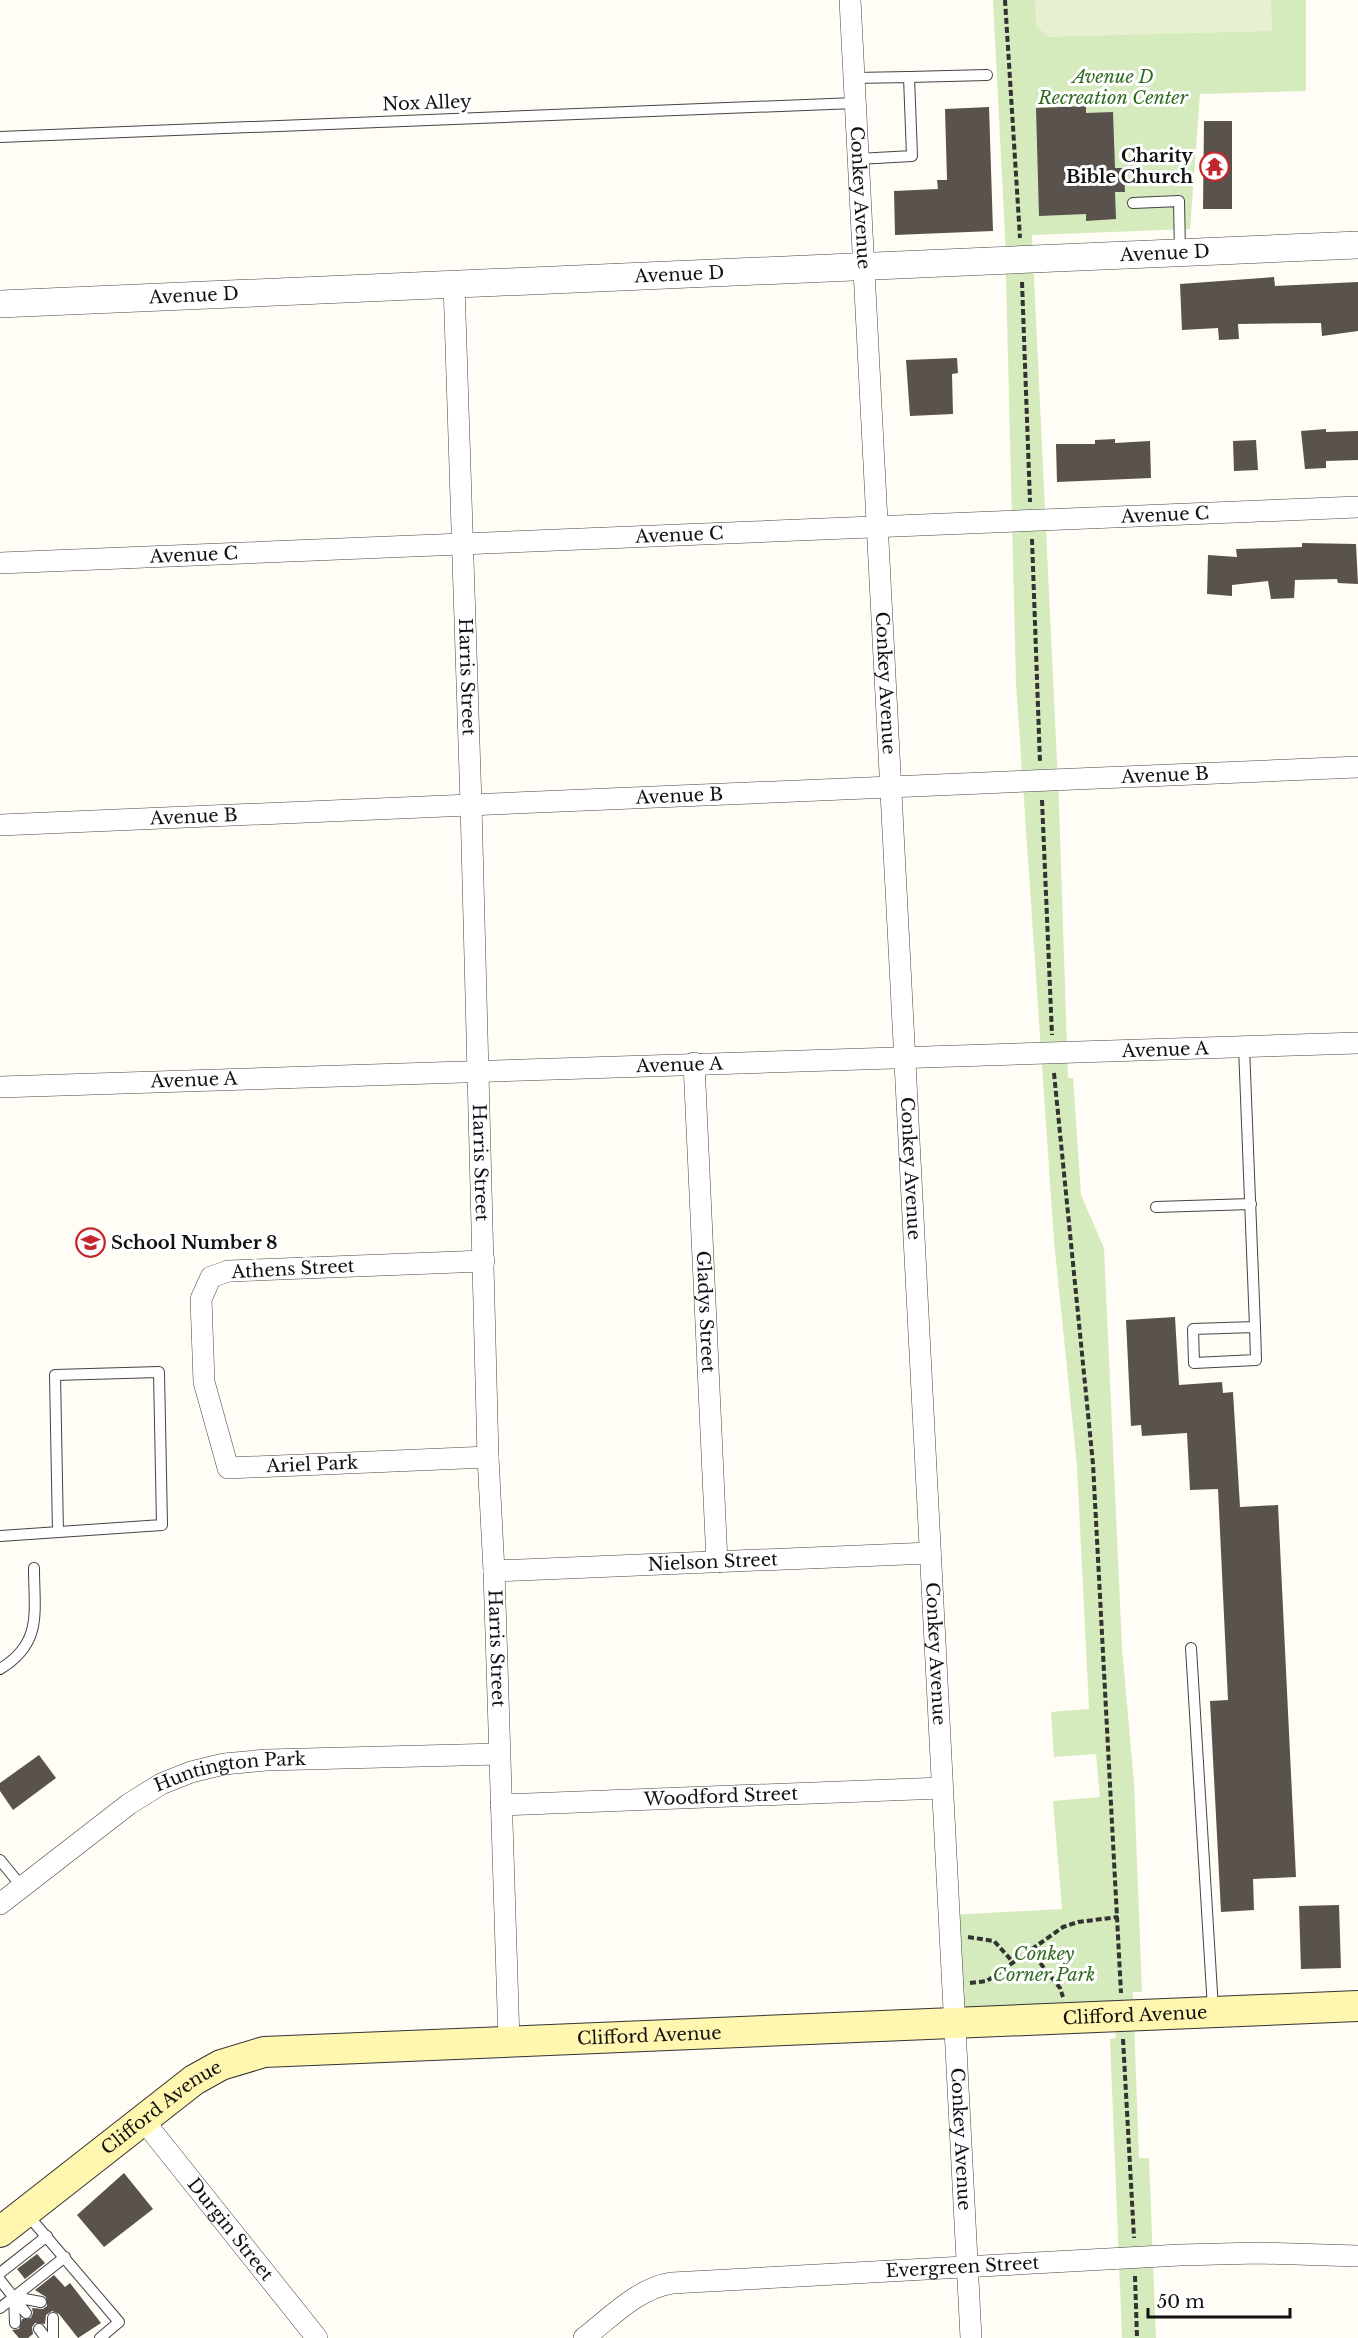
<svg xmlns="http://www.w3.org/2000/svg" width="1358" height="2338" font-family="'Libre Baskerville',serif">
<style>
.green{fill:#d5ebbd}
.pitch{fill:#e6f2cf}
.building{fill:#5a524d}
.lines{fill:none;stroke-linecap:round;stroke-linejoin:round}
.service-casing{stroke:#444;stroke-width:12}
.minor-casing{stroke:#444;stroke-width:22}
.tertiary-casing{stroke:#444;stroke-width:28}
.secondary-casing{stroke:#333;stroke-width:32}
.path{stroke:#333;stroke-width:4;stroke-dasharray:6 3;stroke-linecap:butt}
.service{stroke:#fff;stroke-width:10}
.minor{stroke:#fff;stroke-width:21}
.tertiary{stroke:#fff;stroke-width:27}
.secondary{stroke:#fff6b0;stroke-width:30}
.labels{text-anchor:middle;stroke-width:6;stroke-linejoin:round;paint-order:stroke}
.park-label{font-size:18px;font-style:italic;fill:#2f6b1f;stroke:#fff}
.street-label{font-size:18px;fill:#111;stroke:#fff}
.poi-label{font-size:18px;font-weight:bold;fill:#111;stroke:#fff;text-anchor:end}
</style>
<rect width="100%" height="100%" fill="#fffdf5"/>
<path class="green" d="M 993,0 L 1306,0 L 1306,91 L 1200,94 L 1190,229 L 1032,235 L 1059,804 L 1068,1078 L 1073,1078 L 1081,1195 L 1104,1248 L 1122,1648 L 1134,1783 L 1142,1992 L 1133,1992 L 1139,2158 L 1149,2158 L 1156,2338 L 1122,2338 L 1110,2039 L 1116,2038 L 1114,2017 L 954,2023 L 948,1915 L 1062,1909 L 1053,1801 L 1100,1797 L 1096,1754 L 1054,1757 L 1051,1712 L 1089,1709 L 1077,1466 L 1054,1241 L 1016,683 L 1005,236 Z"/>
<path class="pitch" d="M 1035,0 L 1271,0 L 1272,31 L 1048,37 L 1036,26 Z"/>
<g class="building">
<path d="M 1086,106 L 1086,113 L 1113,112 L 1115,168 L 1124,168 L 1125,192 L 1115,192 L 1116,219 L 1086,221 L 1086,214 L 1039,216 L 1036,108 Z"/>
<path d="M 989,107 L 993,231 L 895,235 L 894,191 L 938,189 L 937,180 L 947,180 L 945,109 Z"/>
<path d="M 1204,121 L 1232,121 L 1232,209 L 1203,209 Z"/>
<path d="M 1274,277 L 1275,286 L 1358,282 L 1358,331 L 1322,336 L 1321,323 L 1238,324 L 1239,339 L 1219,340 L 1218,328 L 1182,330 L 1180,284 Z"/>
<path d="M 957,358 L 958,373 L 952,374 L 953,414 L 910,416 L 906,360 Z"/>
<path d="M 1326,429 L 1326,432 L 1358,431 L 1358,460 L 1326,461 L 1326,468 L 1305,469 L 1301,431 Z"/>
<path d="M 1115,439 L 1115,443 L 1150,441 L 1151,478 L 1057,482 L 1056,444 L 1095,444 L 1095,440 Z"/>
<path d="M 1256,440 L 1258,470 L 1234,471 L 1233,441 Z"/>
<path d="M 1302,543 L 1356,544 L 1358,584 L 1338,583 L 1337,579 L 1295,580 L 1294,598 L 1271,599 L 1268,581 L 1232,585 L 1232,596 L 1207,594 L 1208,555 L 1237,557 L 1236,549 L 1302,547 Z"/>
<path d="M 1175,1317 L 1179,1385 L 1222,1382 L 1223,1393 L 1233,1392 L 1240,1507 L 1278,1505 L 1296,1877 L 1253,1879 L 1254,1910 L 1221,1912 L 1210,1701 L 1228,1700 L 1218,1489 L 1190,1490 L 1187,1433 L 1142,1436 L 1141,1425 L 1131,1426 L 1126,1320 Z"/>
<path d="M 39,1755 L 56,1778 L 13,1810 L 0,1791 L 0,1783 Z"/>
<path d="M 1339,1905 L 1341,1968 L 1301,1969 L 1299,1906 Z"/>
<path d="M 124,2173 L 153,2209 L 104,2247 L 77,2215 Z"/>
<path d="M 37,2254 L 45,2263 L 25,2279 L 17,2269 Z"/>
<path d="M 54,2275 L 65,2287 L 70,2283 L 101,2323 L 78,2338 L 59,2314 L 52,2311 L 46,2315 L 45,2324 L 35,2323 L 32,2327 L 33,2334 L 28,2338 L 19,2338 L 12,2330 L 19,2329 L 22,2319 L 31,2318 L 33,2313 L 32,2308 L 43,2309 L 47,2306 L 46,2297 L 35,2290 Z"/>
</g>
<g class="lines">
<defs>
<g id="service">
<path d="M 909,77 L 987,75"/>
<path d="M 854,78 L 909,77 L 912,156 L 858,159"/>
<path d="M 0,137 L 855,103"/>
<path d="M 1133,203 L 1179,201 L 1180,252"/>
<path d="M 1244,1047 L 1255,1327 L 1193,1329 L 1194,1363 L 1256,1360 L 1255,1327"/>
<path d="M 1156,1207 L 1251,1204"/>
<path d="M 0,1536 L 162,1525 L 159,1372 L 55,1375 L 58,1532"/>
<path d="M 1191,1648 L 1213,2009"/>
<path d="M 0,1669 C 43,1643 34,1612 34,1568"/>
<path d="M 0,1860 L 22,1887"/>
<path d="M 26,2213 L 119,2322 L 100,2338"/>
<path d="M 0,2273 L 47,2236"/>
<path d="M 0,2280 L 26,2313"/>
<path d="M 0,2308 L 65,2257"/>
<path d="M 53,2318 L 53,2338"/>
<path d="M 15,2323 L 14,2297 L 41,2302"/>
<path d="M 39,2329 L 46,2338"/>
</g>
<g id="minor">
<path id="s1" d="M 850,0 L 971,2338"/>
<path id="s2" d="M 454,284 L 471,804 L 488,1457 L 494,1571 L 509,2041"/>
<path id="s3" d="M 0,563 L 1358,507"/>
<path id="s4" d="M 0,825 L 1358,767"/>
<path id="s5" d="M 694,1063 L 717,1562"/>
<path id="s6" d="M 0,1087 C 453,1070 905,1060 1358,1043"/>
<path id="s7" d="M 484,1261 L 228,1271 L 211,1277 L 201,1299 L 204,1382 L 228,1468 L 488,1457"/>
<path id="s8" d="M 494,1571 L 930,1553"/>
<path id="s9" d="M 501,1805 L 942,1788"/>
<path id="s10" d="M 0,1904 L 129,1804 L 161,1784 L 191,1772 L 224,1764 L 266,1760 L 499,1754"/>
<path id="s11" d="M 143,2120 L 317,2338"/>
<path id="s12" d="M 584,2338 C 610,2318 638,2288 672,2283 L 1180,2255 L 1258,2253 L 1358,2256"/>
</g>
<g id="tertiary">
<path id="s13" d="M 0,304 L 1358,245"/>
</g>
<g id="secondary">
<path id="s14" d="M 0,2232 L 194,2080 L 221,2065 L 264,2052 L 1358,2006"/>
</g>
</defs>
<use href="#service" class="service-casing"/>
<use href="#minor" class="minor-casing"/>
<use href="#tertiary" class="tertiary-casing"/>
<use href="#secondary" class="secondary-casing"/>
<g class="path">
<path d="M 1005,0 L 1020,238"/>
<path d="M 1022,282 L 1030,502"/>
<path d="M 1032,539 L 1040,763"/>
<path d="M 1042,800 L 1052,1035"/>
<path d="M 1054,1073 L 1093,1464 L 1121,1993"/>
<path d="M 968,1937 L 994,1941 L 1013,1962"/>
<path d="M 1029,1949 L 1060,1988 L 1063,1997"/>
<path d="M 970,1983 L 987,1981 L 1063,1927 L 1078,1922 L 1118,1917"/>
<path d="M 1123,2039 L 1134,2238"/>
<path d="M 1135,2276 L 1137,2338"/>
</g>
<use href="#service" class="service"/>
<use href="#minor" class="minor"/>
<use href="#tertiary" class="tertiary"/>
<use href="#secondary" class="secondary"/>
</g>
<defs>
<symbol id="temple-ring" viewBox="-11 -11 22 22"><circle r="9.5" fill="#fff" stroke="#c4262e" stroke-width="1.5"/><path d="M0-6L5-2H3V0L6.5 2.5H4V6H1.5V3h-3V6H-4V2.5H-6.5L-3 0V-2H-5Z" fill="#c4262e"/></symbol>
<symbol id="school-ring" viewBox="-11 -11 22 22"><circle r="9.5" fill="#fff" stroke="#c4262e" stroke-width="1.5"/><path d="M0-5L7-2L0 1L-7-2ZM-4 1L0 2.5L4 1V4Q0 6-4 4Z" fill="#c4262e"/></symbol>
</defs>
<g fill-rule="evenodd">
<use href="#temple-ring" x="1198" y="150" width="33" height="33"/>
<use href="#school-ring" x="74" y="1226" width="33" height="33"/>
</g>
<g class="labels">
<g class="park-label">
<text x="1113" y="83">Avenue D<tspan x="1113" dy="21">Recreation Center</tspan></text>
<text x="1044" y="1960">Conkey<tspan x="1044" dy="21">Corner Park</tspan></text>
</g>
<g class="street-label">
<text transform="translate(427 103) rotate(-2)" y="6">Nox Alley</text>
<text dy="6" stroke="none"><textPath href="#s1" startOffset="198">Conkey Avenue</textPath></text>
<text dy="6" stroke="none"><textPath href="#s13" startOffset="1166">Avenue D</textPath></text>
<text dy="6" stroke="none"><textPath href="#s13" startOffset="680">Avenue D</textPath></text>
<text dy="6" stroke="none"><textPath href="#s13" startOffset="194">Avenue D</textPath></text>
<text dy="6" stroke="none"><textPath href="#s3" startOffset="1166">Avenue C</textPath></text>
<text dy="6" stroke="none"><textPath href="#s3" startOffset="680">Avenue C</textPath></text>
<text dy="6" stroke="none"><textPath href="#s3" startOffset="194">Avenue C</textPath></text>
<text dy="6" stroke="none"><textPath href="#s2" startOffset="393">Harris Street</textPath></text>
<text dy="6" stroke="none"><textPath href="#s1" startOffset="684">Conkey Avenue</textPath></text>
<text dy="6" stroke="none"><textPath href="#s4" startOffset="1166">Avenue B</textPath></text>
<text dy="6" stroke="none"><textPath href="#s4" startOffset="680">Avenue B</textPath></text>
<text dy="6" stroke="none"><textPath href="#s4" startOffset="194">Avenue B</textPath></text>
<text dy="6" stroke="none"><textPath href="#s6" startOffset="1166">Avenue A</textPath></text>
<text dy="6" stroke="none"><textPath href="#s6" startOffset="680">Avenue A</textPath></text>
<text dy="6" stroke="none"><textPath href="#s6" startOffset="194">Avenue A</textPath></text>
<text dy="6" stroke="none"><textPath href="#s2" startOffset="879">Harris Street</textPath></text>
<text dy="6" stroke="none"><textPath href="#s1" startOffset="1170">Conkey Avenue</textPath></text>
<text transform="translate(293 1269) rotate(-3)" y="6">Athens Street</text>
<text dy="6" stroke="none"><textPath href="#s5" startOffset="249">Gladys Street</textPath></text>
<text dy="6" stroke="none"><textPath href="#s7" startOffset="555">Ariel Park</textPath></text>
<text dy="6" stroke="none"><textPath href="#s8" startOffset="219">Nielson Street</textPath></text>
<text dy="6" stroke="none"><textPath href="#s2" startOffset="1365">Harris Street</textPath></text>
<text dy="6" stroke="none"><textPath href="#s1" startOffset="1656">Conkey Avenue</textPath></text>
<text dy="6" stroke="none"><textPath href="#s10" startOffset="272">Huntington Park</textPath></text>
<text dy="6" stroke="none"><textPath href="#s9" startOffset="220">Woodford Street</textPath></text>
<text dy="6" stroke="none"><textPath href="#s14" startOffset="1194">Clifford Avenue</textPath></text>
<text dy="6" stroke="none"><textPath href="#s14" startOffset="708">Clifford Avenue</textPath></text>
<text dy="6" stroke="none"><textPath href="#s14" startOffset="204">Clifford Avenue</textPath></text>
<text dy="6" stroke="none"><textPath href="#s1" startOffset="2142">Conkey Avenue</textPath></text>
<text dy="6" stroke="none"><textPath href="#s11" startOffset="140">Durgin Street</textPath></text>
<text dy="6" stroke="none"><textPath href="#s12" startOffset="396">Evergreen Street</textPath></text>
</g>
<g class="poi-label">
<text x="1193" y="162">Charity<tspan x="1193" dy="21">Bible Church</tspan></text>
<text x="111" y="1249" text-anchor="start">School Number 8</text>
</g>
</g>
<path d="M1148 2308v9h142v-9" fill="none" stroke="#111111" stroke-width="3"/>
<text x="1157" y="2308" font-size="18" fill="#111111" stroke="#ffffff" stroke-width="4.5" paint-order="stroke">50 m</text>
</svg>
